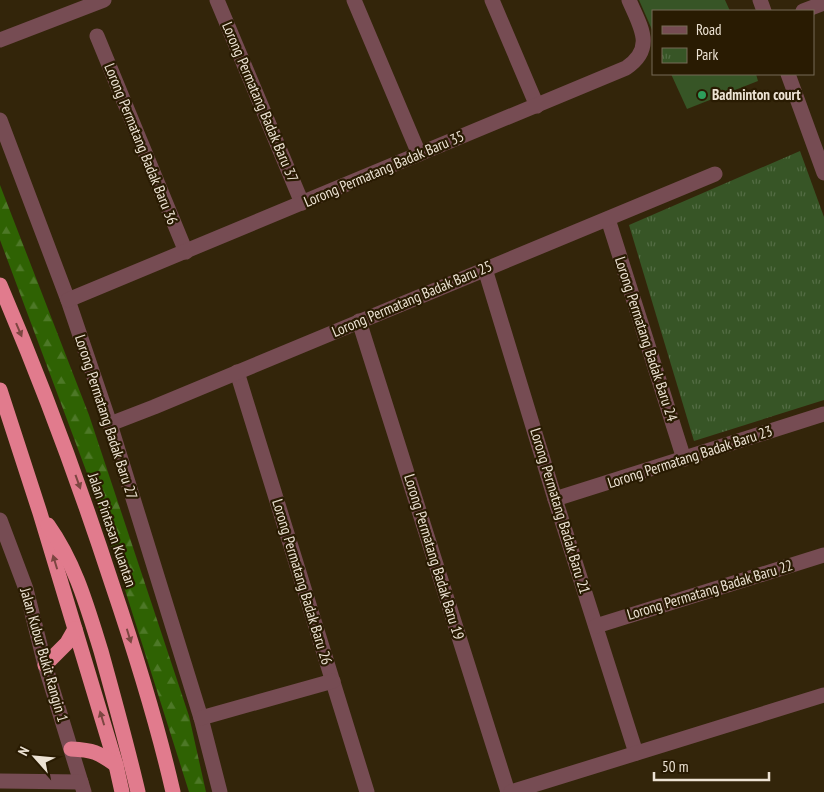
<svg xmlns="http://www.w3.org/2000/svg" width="824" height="792" font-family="'PT Sans Narrow',sans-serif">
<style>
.grass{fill:#375526}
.forest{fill:url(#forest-firs)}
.park{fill:url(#park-tufts)}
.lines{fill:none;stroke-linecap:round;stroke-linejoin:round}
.minor{stroke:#764c53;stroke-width:15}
.highway{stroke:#e17b8d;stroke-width:15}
.oneway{fill:#7c4641}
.leisure-dot{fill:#2e9e5b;stroke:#291b02;stroke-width:2}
.labels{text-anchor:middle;stroke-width:4.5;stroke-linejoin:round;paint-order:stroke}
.poi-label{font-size:15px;font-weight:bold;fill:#ede3d4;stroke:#291b02;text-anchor:start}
.street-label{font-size:15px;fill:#ede3d4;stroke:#291b02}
</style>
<defs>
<pattern id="forest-firs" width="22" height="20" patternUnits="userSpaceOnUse" patternTransform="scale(1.25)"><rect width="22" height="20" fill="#2f6203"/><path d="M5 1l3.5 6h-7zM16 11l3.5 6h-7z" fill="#4d7827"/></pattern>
<pattern id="park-tufts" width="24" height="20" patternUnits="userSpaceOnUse" patternTransform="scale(1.25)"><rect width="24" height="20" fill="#375526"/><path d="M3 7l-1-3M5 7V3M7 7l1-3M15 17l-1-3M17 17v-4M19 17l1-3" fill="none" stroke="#546d45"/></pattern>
</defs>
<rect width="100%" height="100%" fill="#33250a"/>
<g class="grass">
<path d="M 639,0 L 725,0 L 730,11 L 653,11 L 653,32 Z"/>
<path d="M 671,74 L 756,74 L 758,81 L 687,109 Z"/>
</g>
<path class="forest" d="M 0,185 L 89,415 L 189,716 L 206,792 L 189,792 L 94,492 L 0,240 Z"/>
<path class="park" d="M 800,151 L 824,217 L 824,400 L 694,441 L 629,225 Z"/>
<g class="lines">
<g class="minor">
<path d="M 217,0 L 302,203"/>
<path d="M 354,0 L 419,154"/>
<path d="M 492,0 L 537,106"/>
<path d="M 760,0 L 764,11"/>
<path d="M 803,11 L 824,3"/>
<path d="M 97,36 L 186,252"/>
<path d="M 0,40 L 104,0"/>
<path d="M 788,74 L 824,173"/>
<path d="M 0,120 L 68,300 L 110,424 L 201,718 L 220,792"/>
<path d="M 608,219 L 684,459"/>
<path d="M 485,269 L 555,499 L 636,753"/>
<path d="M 68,300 L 626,68 C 656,48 640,26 629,0"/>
<path d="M 359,321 L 508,792"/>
<path d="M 237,372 L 367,792"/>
<path d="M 110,424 L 154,407 L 715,174"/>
<path d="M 555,499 L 824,414"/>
<path d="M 0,520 L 26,589 L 45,665 L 84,792"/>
<path d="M 596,626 L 824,555"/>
<path d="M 201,718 L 333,681"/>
<path d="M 0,781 L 81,782"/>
<path d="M 511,792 L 824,695"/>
</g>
<g class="highway">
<path d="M 0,285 C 42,383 79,483 112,584 C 135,652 157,722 173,792"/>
<path d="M 0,390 L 40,513 L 116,765 L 122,792"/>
<path d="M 48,525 C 75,563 87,606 101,651 C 114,698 127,745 138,792"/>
<path d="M 45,665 L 67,643 L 75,629"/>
<path d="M 71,749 C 93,750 98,752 116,765"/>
</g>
</g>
<defs><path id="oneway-solid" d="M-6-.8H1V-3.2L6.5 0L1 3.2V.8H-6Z" transform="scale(1.25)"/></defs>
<g class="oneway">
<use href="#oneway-solid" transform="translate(19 330) rotate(67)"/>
<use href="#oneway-solid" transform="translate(78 482) rotate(70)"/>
<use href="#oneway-solid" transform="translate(55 562) rotate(-107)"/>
<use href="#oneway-solid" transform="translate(129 636) rotate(73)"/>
<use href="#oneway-solid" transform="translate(102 718) rotate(-107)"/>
</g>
<circle class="leisure-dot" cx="702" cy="95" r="5"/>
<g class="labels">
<g class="poi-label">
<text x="712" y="100">Badminton court</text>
</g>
<g class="street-label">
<text transform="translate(260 102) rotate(67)" y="5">Lorong Permatang Badak Baru 37</text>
<text transform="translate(141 144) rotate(68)" y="5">Lorong Permatang Badak Baru 36</text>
<text transform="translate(384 169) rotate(-23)" y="5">Lorong Permatang Badak Baru 35</text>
<text transform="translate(412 299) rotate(-23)" y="5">Lorong Permatang Badak Baru 25</text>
<text transform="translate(646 339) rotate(72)" y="5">Lorong Permatang Badak Baru 24</text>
<text transform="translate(106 417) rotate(72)" y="5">Lorong Permatang Badak Baru 27</text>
<text transform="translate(690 457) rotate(-18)" y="5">Lorong Permatang Badak Baru 23</text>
<text transform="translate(560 511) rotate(73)" y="5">Lorong Permatang Badak Baru 21</text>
<text transform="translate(112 530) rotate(71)" y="5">Jalan Pintasan Kuantan</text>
<text transform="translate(434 557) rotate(73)" y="5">Lorong Permatang Badak Baru 19</text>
<text transform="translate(302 582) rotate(73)" y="5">Lorong Permatang Badak Baru 26</text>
<text transform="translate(710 590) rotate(-17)" y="5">Lorong Permatang Badak Baru 22</text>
<text transform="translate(44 655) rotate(74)" y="5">Jalan Kubur Bukit Rangin 1</text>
</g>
</g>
<rect x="652" y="10" width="162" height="65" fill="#291b02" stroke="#776b56"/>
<rect x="662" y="26" width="25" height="8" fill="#764c53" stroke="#776b56"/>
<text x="696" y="35" font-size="15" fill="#ede3d4">Road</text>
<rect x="662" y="48" width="25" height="15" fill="url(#park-tufts)" stroke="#776b56"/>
<text x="696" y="60" font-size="15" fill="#ede3d4">Park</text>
<g transform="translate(35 757) rotate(297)" stroke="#291b02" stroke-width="4" paint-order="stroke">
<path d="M0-4L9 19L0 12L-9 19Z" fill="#ede3d4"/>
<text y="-8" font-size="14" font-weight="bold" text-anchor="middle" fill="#ede3d4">N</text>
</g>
<path d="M654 772v8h115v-8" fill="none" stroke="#ede3d4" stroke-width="2.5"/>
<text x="662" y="772" font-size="15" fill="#ede3d4" stroke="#291b02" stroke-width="4" paint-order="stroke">50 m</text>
</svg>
